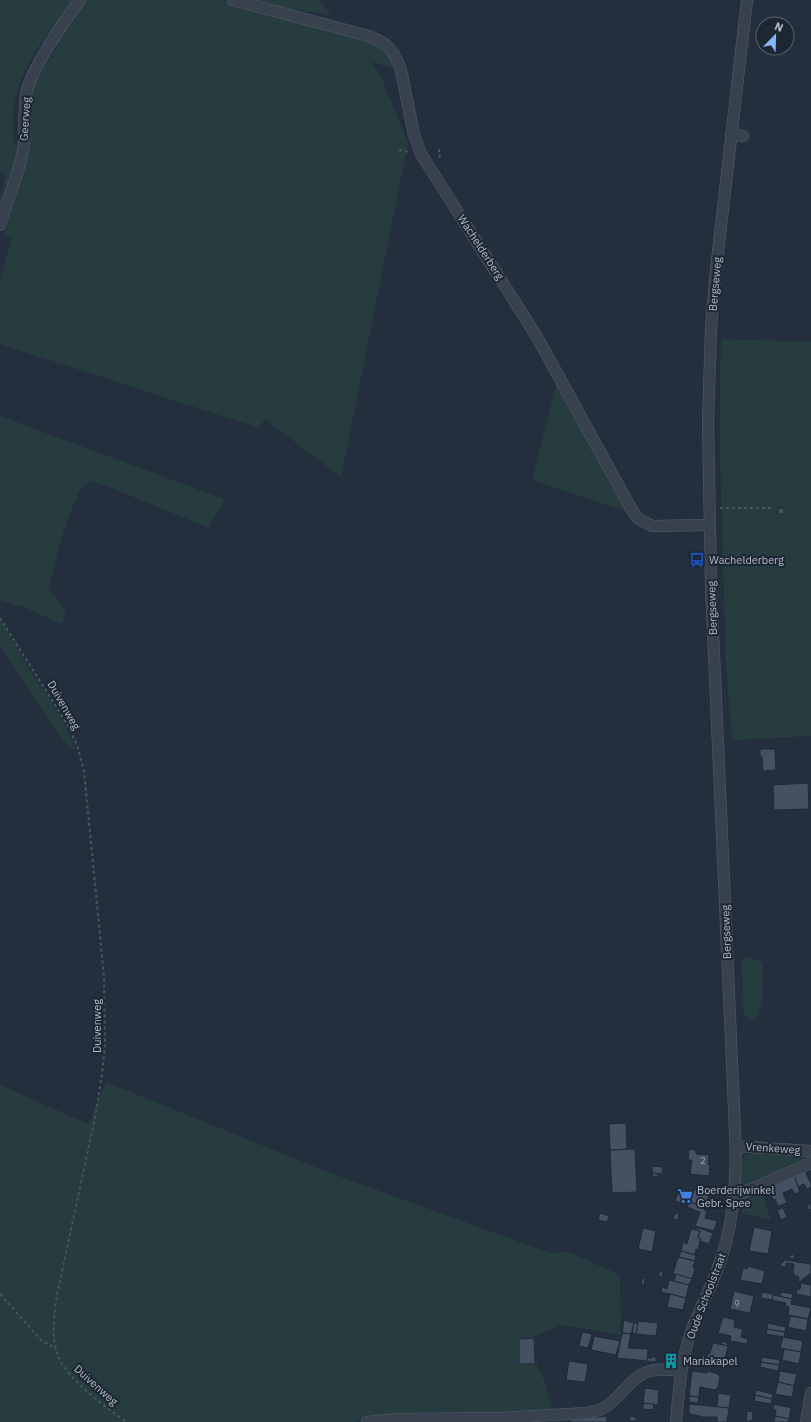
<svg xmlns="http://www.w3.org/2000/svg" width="811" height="1422" font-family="'IBM Plex Sans',sans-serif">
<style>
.green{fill:#263c3f}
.building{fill:#455162;stroke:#1f2835}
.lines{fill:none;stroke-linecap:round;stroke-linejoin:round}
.minor-casing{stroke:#565f6c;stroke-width:12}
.path{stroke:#44595c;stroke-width:2;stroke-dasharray:3 3;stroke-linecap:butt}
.minor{stroke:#38414e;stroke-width:11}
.labels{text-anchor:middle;stroke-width:4;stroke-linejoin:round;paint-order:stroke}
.number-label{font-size:9px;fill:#98a1af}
.street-label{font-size:11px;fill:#b4bcc9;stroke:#1d2633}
.poi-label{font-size:11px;fill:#b4bcc9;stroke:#1d2633;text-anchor:start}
</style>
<rect width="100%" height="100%" fill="#242f3e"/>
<g class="green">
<path d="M 0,0 L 221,0 L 328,24 L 384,42 L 395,69 L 370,61 L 381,77 L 408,142 L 341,477 L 265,419 L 259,428 L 0,344 L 0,282 L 12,238 L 3,236 L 16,190 L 29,101 L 36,80 L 59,43 L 48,34 C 29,57 15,87 13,117 C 12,126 14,136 14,145 L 17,146 L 14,164 L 0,207 L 0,197 L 6,176 L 0,170 Z"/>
<path d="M 225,0 L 320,0 L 331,15 Z"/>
<path d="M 722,339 L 811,342 L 811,736 L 735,740 L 732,738 L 726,665 L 720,456 L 720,370 Z"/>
<path d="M 557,382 L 625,511 L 532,480 Z"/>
<path d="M 0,416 L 224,499 L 209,528 L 104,485 L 90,481 C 71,489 54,568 49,589 C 53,596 66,608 65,614 C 65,617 63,621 62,624 L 26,608 L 0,600 Z"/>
<path d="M 0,618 L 27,666 L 59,714 L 74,745 L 75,751 L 65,743 L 55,730 L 0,645 Z"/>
<path d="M 747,957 L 763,962 L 763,965 L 762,1004 L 758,1017 L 753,1020 L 744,1015 L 742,1002 L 743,981 L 741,965 L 743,959 Z"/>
<path d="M 106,1082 L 333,1174 L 550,1253 L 569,1252 L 620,1275 L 621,1335 L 562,1325 L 530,1338 L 537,1366 L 545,1382 L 553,1413 L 380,1418 L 353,1422 L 0,1422 L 0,1085 L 88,1124 Z"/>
<path d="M 751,1153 L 805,1156 L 804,1161 L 741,1189 L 741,1163 L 745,1155 Z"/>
<path d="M 760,1187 L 771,1220 L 742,1213 L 743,1195 Z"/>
</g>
<g class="building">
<rect x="778" y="508" width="6" height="6"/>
<path d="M 760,749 L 775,749 L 776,770 L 763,771 L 762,757 L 760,757 Z"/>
<path d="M 808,783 L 809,809 L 774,810 L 773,785 Z"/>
<path d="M 626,1123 L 627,1149 L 610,1150 L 609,1124 Z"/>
<path d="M 635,1149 L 637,1192 L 612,1193 L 610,1150 Z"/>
<path d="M 689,1149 L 696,1150 L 696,1154 L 709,1155 L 708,1164 L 710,1165 L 709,1176 L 690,1174 L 692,1160 L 688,1160 Z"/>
<path d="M 652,1166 L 663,1167 L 662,1174 L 652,1173 Z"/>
<path d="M 805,1171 L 811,1184 L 811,1187 L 807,1189 L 804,1184 L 798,1187 L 794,1175 Z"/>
<path d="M 653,1173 L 658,1174 L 658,1177 L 652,1177 Z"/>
<path d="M 794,1175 L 800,1192 L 794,1194 L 792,1189 L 783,1193 L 787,1203 L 778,1206 L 775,1199 L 773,1200 L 768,1186 Z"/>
<path d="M 680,1188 L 692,1192 L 693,1189 L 709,1194 L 707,1201 L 698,1198 L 696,1204 L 689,1202 L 688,1205 L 675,1201 Z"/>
<path d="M 698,1198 L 707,1201 L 704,1210 L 707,1211 L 705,1218 L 717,1221 L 714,1231 L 695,1226 L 700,1212 L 687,1207 L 689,1202 L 696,1204 Z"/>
<path d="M 809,1203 L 811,1204 L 811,1210 L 807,1209 Z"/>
<path d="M 783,1208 L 787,1217 L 781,1220 L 777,1210 Z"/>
<path d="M 600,1213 L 609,1216 L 607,1222 L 598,1220 Z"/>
<path d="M 675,1213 L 679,1214 L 678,1220 L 673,1219 Z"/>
<path d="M 754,1227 L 772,1231 L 768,1254 L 749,1251 Z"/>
<path d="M 643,1228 L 656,1231 L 652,1252 L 638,1249 Z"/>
<path d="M 692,1228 L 702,1229 L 713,1233 L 709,1244 L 700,1241 L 701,1239 L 698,1238 L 700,1231 L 691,1229 Z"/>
<path d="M 691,1229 L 700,1231 L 698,1238 L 701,1239 L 700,1241 L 698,1250 L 696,1249 L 695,1255 L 681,1251 L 683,1242 L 687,1244 Z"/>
<path d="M 681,1251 L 698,1256 L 696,1256 L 695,1261 L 679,1257 Z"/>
<path d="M 793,1254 L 795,1257 L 792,1259 L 789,1256 Z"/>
<path d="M 678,1257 L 695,1261 L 693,1267 L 695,1268 L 692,1279 L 673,1274 Z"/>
<path d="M 785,1260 L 811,1264 L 811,1273 L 798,1283 L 799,1277 L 795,1276 L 793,1272 L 794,1264 L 786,1263 L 786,1267 L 779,1266 Z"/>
<path d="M 748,1266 L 765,1271 L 762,1284 L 740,1280 L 743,1268 L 747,1269 Z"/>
<path d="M 660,1271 L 663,1272 L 662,1277 L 658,1276 Z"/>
<path d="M 676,1274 L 692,1279 L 689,1285 L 674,1281 Z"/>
<path d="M 642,1278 L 645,1279 L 644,1285 L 641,1284 Z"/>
<path d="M 669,1280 L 689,1285 L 686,1298 L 661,1292 L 662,1287 L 667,1289 Z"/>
<path d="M 801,1283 L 811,1285 L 811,1297 L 796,1294 L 797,1289 L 800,1289 Z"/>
<path d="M 734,1291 L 754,1296 L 750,1313 L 730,1309 Z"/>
<path d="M 762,1292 L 773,1294 L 772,1300 L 761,1298 Z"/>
<path d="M 781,1292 L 793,1294 L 792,1299 L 780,1297 Z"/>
<path d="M 670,1294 L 686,1298 L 683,1310 L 667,1307 Z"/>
<path d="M 773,1295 L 792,1299 L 791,1304 L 811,1308 L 808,1319 L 788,1315 L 789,1307 L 785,1306 L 786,1303 L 772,1300 Z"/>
<path d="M 790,1316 L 808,1319 L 806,1331 L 788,1327 Z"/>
<path d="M 723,1317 L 735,1320 L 734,1327 L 743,1329 L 741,1337 L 748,1339 L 747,1344 L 730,1341 L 731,1336 L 718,1333 Z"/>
<path d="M 624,1320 L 634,1323 L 631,1334 L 622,1333 Z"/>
<path d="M 638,1321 L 658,1323 L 656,1336 L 636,1334 Z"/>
<path d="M 634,1323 L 638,1323 L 636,1334 L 632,1333 Z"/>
<path d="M 768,1323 L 786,1327 L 785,1332 L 767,1329 Z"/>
<path d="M 767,1329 L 785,1332 L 784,1337 L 766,1334 Z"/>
<path d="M 582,1332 L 592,1334 L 588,1348 L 579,1346 Z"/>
<path d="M 622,1333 L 631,1334 L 628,1348 L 648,1349 L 647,1361 L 617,1358 Z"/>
<path d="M 594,1336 L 620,1341 L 616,1355 L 591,1350 Z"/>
<path d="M 783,1337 L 803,1341 L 801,1352 L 780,1348 Z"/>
<path d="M 534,1338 L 535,1364 L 519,1364 L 519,1339 Z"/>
<path d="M 721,1341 L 727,1343 L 727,1346 L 721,1344 Z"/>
<path d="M 713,1343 L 728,1346 L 724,1364 L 706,1360 L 708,1353 L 710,1353 Z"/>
<path d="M 784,1349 L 801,1352 L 799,1364 L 782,1360 Z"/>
<path d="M 652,1357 L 656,1357 L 656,1362 L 647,1361 L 647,1358 L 652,1358 Z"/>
<path d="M 762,1357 L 780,1360 L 779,1365 L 761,1362 Z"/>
<path d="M 671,1358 L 674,1360 L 672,1363 L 669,1361 Z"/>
<path d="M 569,1361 L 588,1364 L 585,1382 L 566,1380 Z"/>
<path d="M 761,1362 L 779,1365 L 778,1371 L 760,1367 Z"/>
<path d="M 692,1371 L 707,1373 L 708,1371 L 718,1374 L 720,1377 L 718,1387 L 715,1390 L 700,1387 L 699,1397 L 689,1396 Z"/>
<path d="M 780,1371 L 797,1374 L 794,1386 L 778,1382 Z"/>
<path d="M 778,1382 L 794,1386 L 792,1397 L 775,1394 Z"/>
<path d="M 645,1388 L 659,1390 L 658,1405 L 643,1403 Z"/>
<path d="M 756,1390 L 773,1394 L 772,1399 L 755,1395 Z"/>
<path d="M 718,1393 L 731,1395 L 729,1408 L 717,1407 Z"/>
<path d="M 755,1395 L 772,1399 L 771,1404 L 754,1401 Z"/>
<path d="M 689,1396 L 699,1397 L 698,1403 L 689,1402 Z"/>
<path d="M 643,1403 L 654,1404 L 653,1410 L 643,1409 Z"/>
<path d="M 689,1404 L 729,1408 L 727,1422 L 717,1422 L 717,1417 L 699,1417 L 700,1416 L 689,1414 Z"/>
<path d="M 774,1404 L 791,1408 L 789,1419 L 775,1416 L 776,1410 L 773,1410 Z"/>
<path d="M 747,1411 L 753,1412 L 752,1421 L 746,1421 Z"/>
<path d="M 607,1416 L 607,1422 L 570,1422 L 570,1420 Z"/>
<path d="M 630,1416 L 636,1417 L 636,1421 L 629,1421 Z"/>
<path d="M 775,1416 L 789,1419 L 789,1422 L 774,1422 Z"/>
</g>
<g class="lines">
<defs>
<g id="minor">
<path d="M 233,0 L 365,35 C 386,41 394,50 401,70 L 414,135 L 421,154 L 537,337 L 633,512 L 639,519 L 652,526 L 709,525"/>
<path d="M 731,134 L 743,136"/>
<path d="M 0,225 C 7,200 19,175 23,149 C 26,131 23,113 26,94 C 31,69 64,21 80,0"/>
<path d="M 736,1146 L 811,1151"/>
<path d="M 735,1196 L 809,1164 L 811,1162"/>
<path d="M 367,1422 L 398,1419 L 500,1418 L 586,1413 C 593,1412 601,1410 607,1406 C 622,1396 631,1376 650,1371 C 660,1368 671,1370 681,1371"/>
<path d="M 676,1422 C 679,1390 681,1359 692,1329 C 702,1303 716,1278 724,1250 C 735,1210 737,1171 735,1130 L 711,586 L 708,422 L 711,328 L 716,269 L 747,0"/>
<path d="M 806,1422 L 811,1393"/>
</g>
</defs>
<use href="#minor" class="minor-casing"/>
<g class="path">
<path d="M 439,149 L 440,161"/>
<path d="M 399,150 L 409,152"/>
<path d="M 720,508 L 771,508"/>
<path d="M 0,618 L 67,724 L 77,745 L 84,771 L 104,977 L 105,1045 L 102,1074 L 96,1113 L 57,1295 C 54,1314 51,1338 58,1356 C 68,1380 106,1407 126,1422"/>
<path d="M 0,1294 L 41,1340 L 56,1349"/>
</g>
<use href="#minor" class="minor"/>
</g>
<defs>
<symbol id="bus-bare" viewBox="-9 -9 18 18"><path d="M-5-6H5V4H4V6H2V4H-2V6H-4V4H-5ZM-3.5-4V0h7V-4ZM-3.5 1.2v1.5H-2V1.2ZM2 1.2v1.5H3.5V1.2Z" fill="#1a4fb4" stroke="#1d2633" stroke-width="2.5" paint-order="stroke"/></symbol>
<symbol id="supermarket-bare" viewBox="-9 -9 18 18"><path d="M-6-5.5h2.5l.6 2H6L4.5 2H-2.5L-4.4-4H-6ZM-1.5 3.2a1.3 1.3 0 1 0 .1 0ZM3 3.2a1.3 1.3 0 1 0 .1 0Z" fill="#3f7fe0" stroke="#1d2633" stroke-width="2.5" paint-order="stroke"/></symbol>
<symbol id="building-bare" viewBox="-9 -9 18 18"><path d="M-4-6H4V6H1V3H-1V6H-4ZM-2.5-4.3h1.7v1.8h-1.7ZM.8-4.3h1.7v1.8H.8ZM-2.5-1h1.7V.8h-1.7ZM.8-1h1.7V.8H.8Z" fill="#0f9aa8" stroke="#1d2633" stroke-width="2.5" paint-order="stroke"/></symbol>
</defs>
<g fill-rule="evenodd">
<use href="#bus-bare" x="686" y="549" width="22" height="22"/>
<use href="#supermarket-bare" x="674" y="1185" width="22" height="22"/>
<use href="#building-bare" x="660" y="1350" width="22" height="22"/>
</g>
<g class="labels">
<g class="number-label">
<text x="703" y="1164">2</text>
<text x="737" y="1307">9</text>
</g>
<g class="street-label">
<text transform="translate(25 119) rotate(-86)" y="4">Geerweg</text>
<text transform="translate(481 247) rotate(57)" y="4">Wachelderberg</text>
<text transform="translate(715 284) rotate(-85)" y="4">Bergseweg</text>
<text transform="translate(712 608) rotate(-92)" y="4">Bergseweg</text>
<text transform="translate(64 705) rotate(60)" y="4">Duivenweg</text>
<text transform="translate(726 932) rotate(-92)" y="4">Bergseweg</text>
<text transform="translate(97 1026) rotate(-90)" y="4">Duivenweg</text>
<text transform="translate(773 1148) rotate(4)" y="4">Vrenkeweg</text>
<text transform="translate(706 1296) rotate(-69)" y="4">Oude Schoolstraat</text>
<text transform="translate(96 1385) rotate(42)" y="4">Duivenweg</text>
</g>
<g class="poi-label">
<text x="709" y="564">Wachelderberg</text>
<text x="697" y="1194">Boerderijwinkel<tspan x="697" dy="13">Gebr. Spee</tspan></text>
<text x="683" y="1365">Mariakapel</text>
</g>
</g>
<g transform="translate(775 36) rotate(23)"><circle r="19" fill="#1d2633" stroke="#59626f"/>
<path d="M0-3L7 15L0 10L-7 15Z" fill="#8ab4f8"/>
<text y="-6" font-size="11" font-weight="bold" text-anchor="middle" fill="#b4bcc9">N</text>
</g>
</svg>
